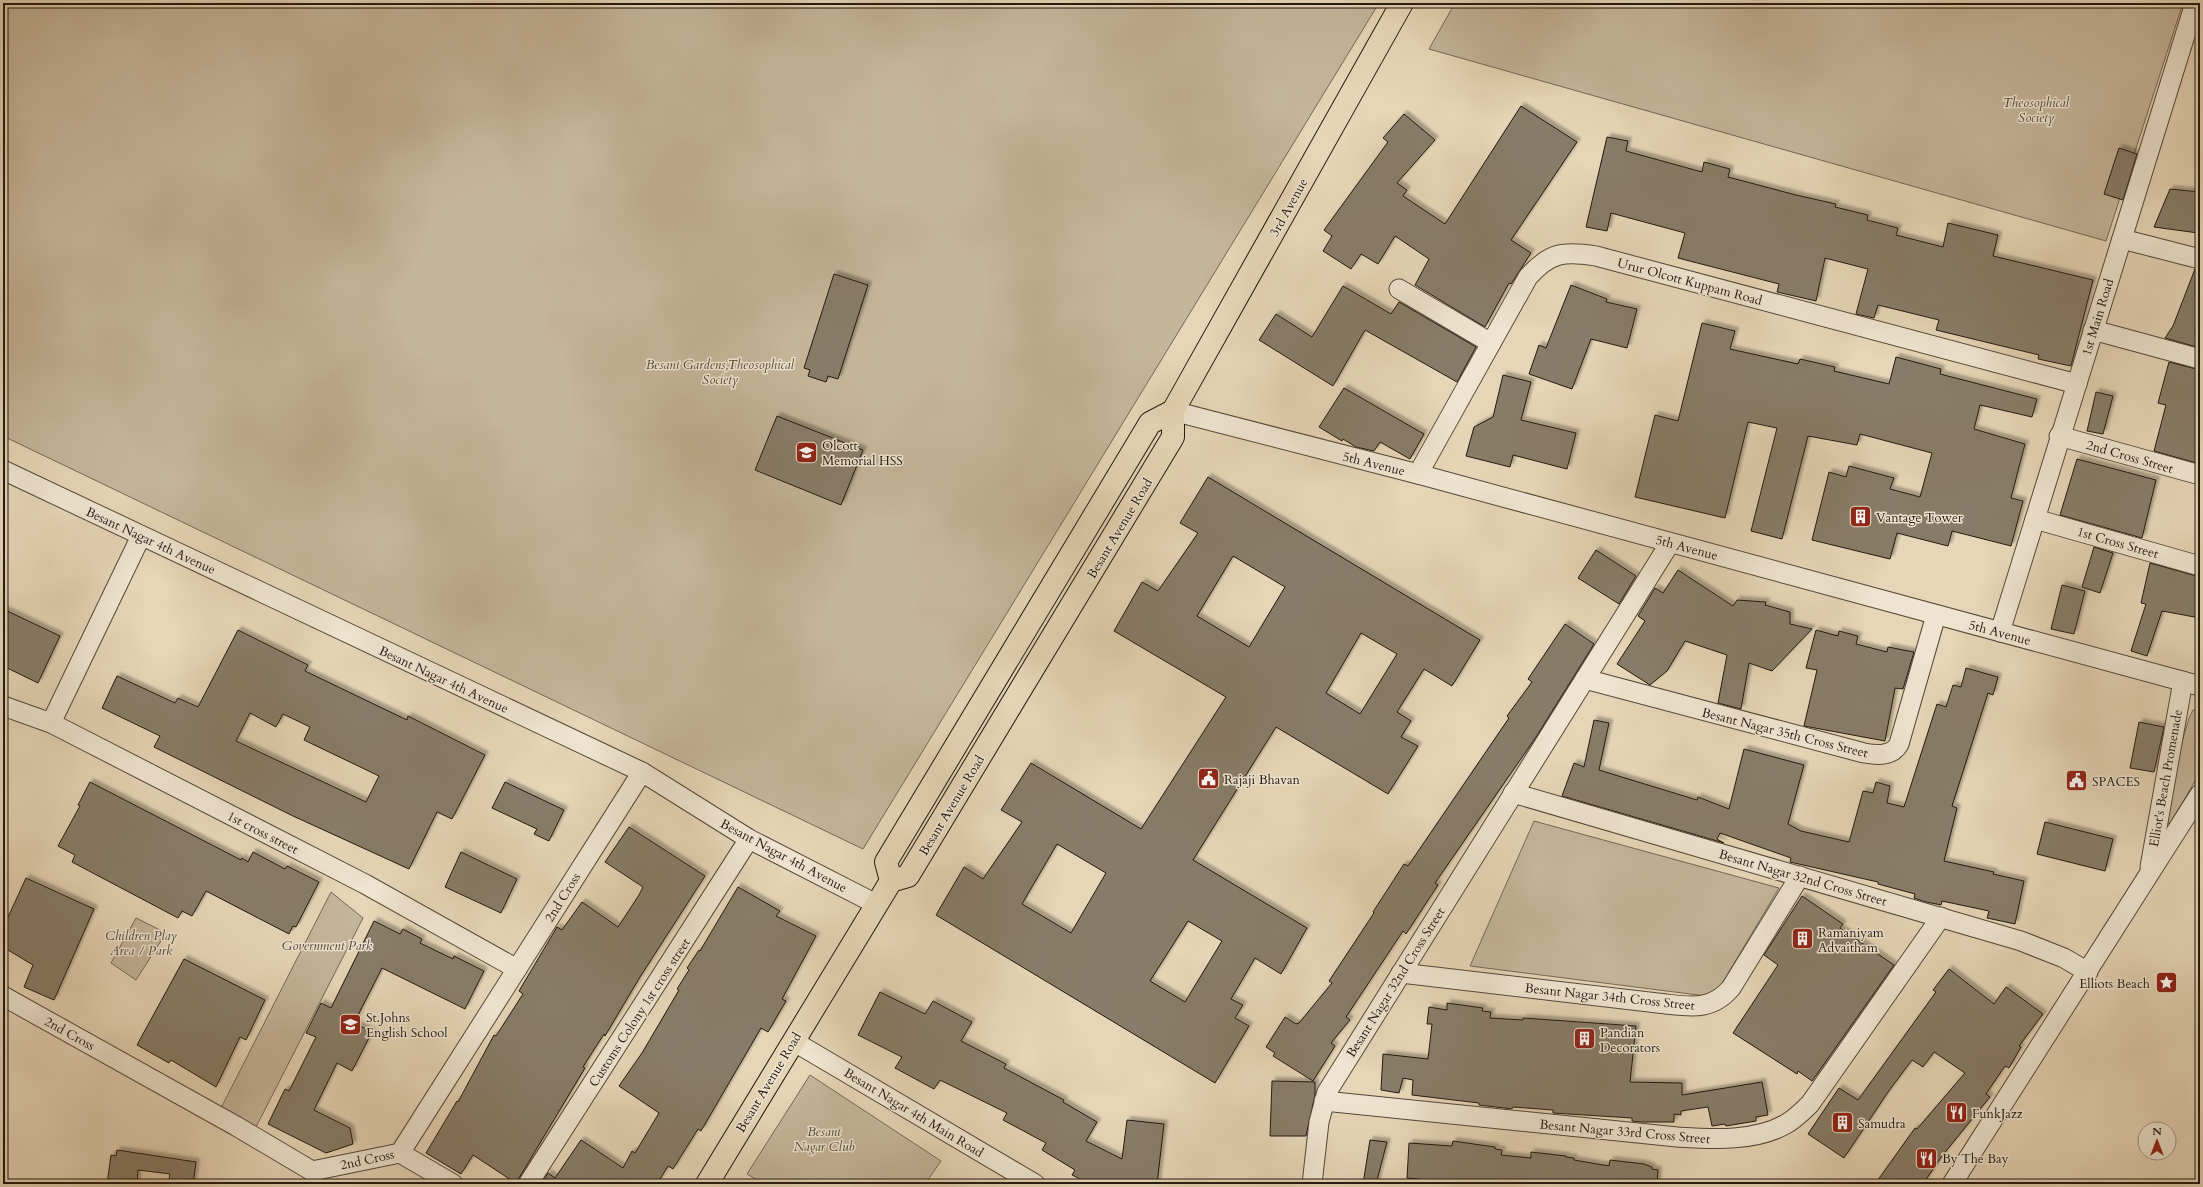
<svg xmlns="http://www.w3.org/2000/svg" width="2203" height="1187" font-family="Cardo,serif">
<style>
.green{fill:#c5b59a;stroke:#746756}
.building{fill:#887b67;stroke:#231911;fill-rule:evenodd;filter:url(#shadow)}
.lines{fill:none;stroke-linecap:round;stroke-linejoin:round}
.minor-casing{stroke:#54483a;stroke-width:21}
.major-casing{stroke:#231911;stroke-width:24}
.minor{stroke:#efe4d0;stroke-width:19}
.major{stroke:#e6d5b6;stroke-width:22}
.labels{text-anchor:middle;stroke-width:3;stroke-linejoin:round;paint-order:stroke}
.park-label{font-size:13px;font-style:italic;fill:#54483a;stroke:#efe4d0}
.street-label{font-size:13px;fill:#231911;stroke:#efe4d0}
.poi-label{font-size:13px;fill:#231911;stroke:#efe4d0;text-anchor:start}
</style>
<defs>
<filter id="shadow"><feDropShadow dx="3.5" dy="-3.5" stdDeviation="1" flood-color="#0004"/></filter>
</defs>
<rect width="100%" height="100%" fill="#e6d5b6"/>
<filter id="stains"><feTurbulence type="fractalNoise" baseFrequency=".005" numOctaves="4"/><feColorMatrix values="0 0 0 0 .2 0 0 0 0 .09 0 0 0 0 .02 0 0 0 .5 -.17"/></filter>
<radialGradient id="worn" r=".72"><stop offset=".6" stop-color="#630" stop-opacity="0"/><stop offset="1" stop-color="#630" stop-opacity=".3"/></radialGradient>
<g class="green">
<path d="M 3,3 L 1379,3 L 863,849 L 3,436 Z"/>
<path d="M 1455,3 L 2183,3 L 2106,241 L 1429,49 Z"/>
<path d="M 2200,709 L 2200,772 L 2172,821 L 2164,827 L 2161,815 L 2189,718 L 2193,710 Z"/>
<path d="M 1534,821 L 1779,888 L 1714,997 L 1470,966 Z"/>
<path d="M 331,892 L 363,918 L 255,1129 L 221,1108 Z"/>
<path d="M 136,918 L 166,933 L 136,980 L 111,963 Z"/>
<path d="M 810,1075 L 941,1161 L 925,1184 L 764,1184 L 747,1174 Z"/>
</g>
<g class="building">
<path d="M 1521,106 L 1577,142 L 1511,240 L 1531,253 L 1511,284 L 1509,283 L 1485,327 L 1415,285 L 1429,259 L 1395,236 L 1378,264 L 1361,254 L 1351,269 L 1323,251 L 1332,236 L 1324,230 L 1388,142 L 1383,138 L 1404,114 L 1435,140 L 1397,183 L 1407,190 L 1403,196 L 1445,224 Z"/>
<path d="M 1607,137 L 1628,141 L 1626,151 L 1702,172 L 1704,162 L 1730,169 L 1728,177 L 1796,195 L 1836,204 L 1835,207 L 1868,215 L 1867,220 L 1898,228 L 1896,235 L 1943,247 L 1948,223 L 1998,235 L 1993,256 L 2093,280 L 2071,366 L 2038,359 L 2039,355 L 1936,330 L 1939,320 L 1878,305 L 1874,318 L 1856,314 L 1868,269 L 1825,258 L 1816,301 L 1777,292 L 1779,284 L 1678,258 L 1685,233 L 1611,213 L 1607,231 L 1586,227 Z"/>
<path d="M 2119,148 L 2137,154 L 2123,200 L 2104,194 Z"/>
<path d="M 2170,189 L 2200,192 L 2200,225 L 2198,233 L 2154,227 Z"/>
<path d="M 2195,269 L 2200,270 L 2200,348 L 2165,338 L 2173,326 Z"/>
<path d="M 834,274 L 868,285 L 838,379 L 828,376 L 826,382 L 808,376 L 810,370 L 804,368 Z"/>
<path d="M 1571,285 L 1607,299 L 1606,302 L 1637,309 L 1627,348 L 1591,339 L 1572,389 L 1529,374 L 1539,345 L 1546,348 Z"/>
<path d="M 1343,286 L 1391,314 L 1399,302 L 1476,347 L 1457,382 L 1365,330 L 1333,386 L 1259,340 L 1276,314 L 1312,337 Z"/>
<path d="M 1702,323 L 1735,331 L 1730,349 L 1798,364 L 1800,359 L 1835,367 L 1834,371 L 1889,384 L 1896,357 L 1941,369 L 1940,374 L 2037,399 L 2032,417 L 1980,405 L 1974,429 L 2025,444 L 2011,498 L 2023,501 L 2011,546 L 1952,531 L 1948,546 L 1897,533 L 1890,559 L 1812,540 L 1829,472 L 1846,477 L 1849,466 L 1894,478 L 1890,489 L 1920,497 L 1932,453 L 1860,434 L 1857,445 L 1808,436 L 1782,539 L 1751,531 L 1777,428 L 1748,422 L 1725,518 L 1635,497 L 1655,415 L 1678,421 Z"/>
<path d="M 2169,362 L 2200,370 L 2200,464 L 2154,451 L 2166,405 L 2158,403 Z"/>
<path d="M 1503,375 L 1531,382 L 1521,420 L 1576,433 L 1567,469 L 1513,455 L 1510,467 L 1466,456 L 1474,427 L 1493,417 Z"/>
<path d="M 1344,388 L 1424,434 L 1410,459 L 1380,442 L 1374,451 L 1356,447 L 1343,439 L 1342,441 L 1319,427 Z"/>
<path d="M 2096,392 L 2113,396 L 2103,434 L 2087,431 Z"/>
<path d="M 777,416 L 863,450 L 841,505 L 755,470 Z"/>
<path d="M 2077,459 L 2156,480 L 2142,538 L 2060,515 Z"/>
<path d="M 1208,477 L 1480,640 L 1452,686 L 1424,669 L 1397,712 L 1411,721 L 1401,737 L 1418,746 L 1388,794 L 1276,727 L 1193,860 L 1307,928 L 1281,974 L 1255,958 L 1231,999 L 1243,1005 L 1235,1018 L 1249,1026 L 1215,1083 L 936,915 L 964,867 L 983,879 L 1022,822 L 1001,810 L 1031,763 L 1141,829 L 1226,697 L 1114,631 L 1142,582 L 1158,591 L 1198,533 L 1180,523 ZM 1233,556 L 1285,587 L 1249,647 L 1197,616 ZM 1361,633 L 1397,654 L 1360,714 L 1326,693 ZM 1057,844 L 1106,873 L 1071,933 L 1022,904 ZM 1188,921 L 1222,941 L 1185,1002 L 1150,981 Z"/>
<path d="M 2094,547 L 2113,553 L 2100,593 L 2082,587 Z"/>
<path d="M 1596,550 L 1636,576 L 1619,604 L 1578,578 Z"/>
<path d="M 2150,563 L 2200,577 L 2200,618 L 2162,611 L 2147,656 L 2131,651 L 2146,604 L 2141,603 Z"/>
<path d="M 1678,570 L 1733,606 L 1737,600 L 1766,602 L 1765,605 L 1790,612 L 1790,624 L 1812,629 L 1772,671 L 1749,663 L 1741,709 L 1718,703 L 1727,655 L 1685,641 L 1667,671 L 1650,685 L 1617,664 L 1645,621 L 1638,616 L 1655,588 L 1663,593 Z"/>
<path d="M 2062,585 L 2085,591 L 2074,634 L 2051,629 Z"/>
<path d="M 3,609 L 60,636 L 38,683 L 3,666 Z"/>
<path d="M 1565,624 L 1594,644 L 1536,737 L 1435,883 L 1438,885 L 1406,934 L 1403,931 L 1346,1017 L 1350,1020 L 1331,1043 L 1335,1046 L 1313,1081 L 1273,1056 L 1275,1053 L 1266,1047 L 1285,1017 L 1296,1024 L 1299,1023 L 1332,983 L 1329,981 L 1374,913 L 1373,912 L 1404,864 L 1408,866 L 1509,718 L 1507,716 L 1532,682 L 1528,679 Z"/>
<path d="M 238,630 L 308,665 L 305,671 L 407,720 L 408,716 L 485,755 L 452,819 L 437,812 L 409,869 L 293,816 L 154,747 L 160,736 L 102,708 L 117,676 L 175,703 L 178,698 L 198,707 ZM 250,713 L 276,727 L 283,714 L 310,727 L 304,740 L 379,776 L 366,802 L 236,741 Z"/>
<path d="M 1816,630 L 1838,636 L 1839,631 L 1858,636 L 1856,644 L 1887,652 L 1888,647 L 1914,652 L 1903,689 L 1895,688 L 1885,741 L 1804,726 L 1817,670 L 1806,668 Z"/>
<path d="M 1966,668 L 1998,677 L 1993,695 L 1988,693 L 1952,806 L 1957,808 L 1944,861 L 1994,872 L 1993,874 L 2024,881 L 2015,924 L 1987,918 L 1989,911 L 1942,901 L 1941,905 L 1926,902 L 1914,898 L 1915,894 L 1878,884 L 1878,882 L 1790,862 L 1791,858 L 1720,833 L 1717,839 L 1724,843 L 1562,796 L 1574,763 L 1584,767 L 1594,720 L 1609,723 L 1599,770 L 1697,800 L 1698,797 L 1729,809 L 1744,749 L 1804,765 L 1788,824 L 1801,831 L 1849,842 L 1863,791 L 1873,793 L 1876,782 L 1890,786 L 1887,803 L 1904,807 L 1937,704 L 1946,707 L 1953,685 L 1961,687 Z"/>
<path d="M 2139,722 L 2164,727 L 2154,772 L 2130,768 Z"/>
<path d="M 90,782 L 241,860 L 242,858 L 248,862 L 253,852 L 285,869 L 287,866 L 319,882 L 296,927 L 293,926 L 289,934 L 206,891 L 192,916 L 182,911 L 178,918 L 72,862 L 75,855 L 58,846 L 80,806 L 78,805 Z"/>
<path d="M 505,782 L 564,810 L 549,841 L 534,834 L 537,829 L 492,808 Z"/>
<path d="M 2045,822 L 2113,839 L 2105,871 L 2037,854 Z"/>
<path d="M 629,827 L 705,876 L 640,977 L 605,1036 L 604,1034 L 583,1067 L 585,1068 L 519,1178 L 517,1184 L 473,1155 L 461,1174 L 426,1153 L 457,1101 L 458,1102 L 494,1035 L 496,1036 L 523,994 L 519,991 L 557,927 L 562,930 L 582,902 L 618,927 L 639,895 L 643,887 L 605,862 Z"/>
<path d="M 461,852 L 517,879 L 501,913 L 445,887 Z"/>
<path d="M 26,878 L 94,909 L 54,1000 L 24,987 L 33,965 L 3,947 L 3,928 Z"/>
<path d="M 738,887 L 780,911 L 776,916 L 816,936 L 782,999 L 786,1001 L 768,1032 L 761,1028 L 701,1131 L 698,1129 L 673,1169 L 668,1166 L 657,1184 L 541,1184 L 548,1173 L 555,1178 L 581,1140 L 623,1168 L 632,1151 L 635,1153 L 659,1113 L 619,1086 L 642,1053 L 679,990 L 677,989 L 689,970 L 687,968 L 699,950 L 700,951 Z"/>
<path d="M 1802,896 L 1843,924 L 1840,928 L 1894,965 L 1812,1081 L 1798,1071 L 1797,1074 L 1733,1033 L 1778,965 L 1764,955 Z"/>
<path d="M 374,921 L 400,934 L 403,929 L 422,939 L 420,943 L 453,959 L 454,956 L 484,971 L 465,1009 L 382,968 L 354,1023 L 372,1032 L 352,1071 L 337,1063 L 314,1110 L 350,1128 L 353,1144 L 326,1153 L 268,1124 L 285,1089 L 289,1091 L 316,1037 L 306,1033 L 321,1003 L 331,1008 Z"/>
<path d="M 184,959 L 265,1000 L 246,1040 L 240,1037 L 216,1087 L 171,1060 L 169,1063 L 137,1045 Z"/>
<path d="M 1949,969 L 1994,1004 L 2006,987 L 2043,1014 L 2019,1046 L 2021,1047 L 2009,1068 L 2005,1066 L 1986,1094 L 1990,1097 L 1942,1156 L 1923,1184 L 1875,1184 L 1915,1128 L 1917,1129 L 1965,1073 L 1934,1052 L 1923,1067 L 1912,1060 L 1888,1092 L 1844,1158 L 1808,1134 L 1839,1088 L 1858,1100 L 1936,992 L 1933,990 Z"/>
<path d="M 880,992 L 925,1014 L 933,1001 L 972,1022 L 961,1041 L 1006,1064 L 1004,1068 L 1064,1100 L 1063,1102 L 1097,1122 L 1086,1141 L 1122,1159 L 1127,1120 L 1164,1124 L 1157,1184 L 1090,1184 L 1072,1175 L 1075,1170 L 1042,1150 L 1046,1143 L 1003,1120 L 1007,1113 L 940,1080 L 934,1089 L 895,1068 L 902,1057 L 858,1035 Z"/>
<path d="M 1447,1003 L 1483,1008 L 1482,1011 L 1491,1012 L 1490,1018 L 1523,1020 L 1523,1018 L 1636,1026 L 1630,1082 L 1682,1083 L 1682,1095 L 1762,1082 L 1768,1115 L 1756,1117 L 1756,1121 L 1726,1126 L 1725,1124 L 1712,1126 L 1708,1107 L 1681,1111 L 1681,1115 L 1674,1114 L 1674,1122 L 1640,1122 L 1632,1121 L 1632,1118 L 1553,1113 L 1553,1110 L 1513,1107 L 1512,1109 L 1479,1105 L 1479,1103 L 1412,1095 L 1413,1080 L 1403,1078 L 1399,1093 L 1381,1090 L 1383,1054 L 1428,1059 L 1432,1024 L 1427,1024 L 1429,1007 L 1447,1010 Z"/>
<path d="M 1272,1081 L 1315,1082 L 1315,1095 L 1306,1136 L 1270,1136 Z"/>
<path d="M 1370,1140 L 1387,1142 L 1376,1184 L 1363,1184 Z"/>
<path d="M 1453,1141 L 1495,1147 L 1495,1149 L 1502,1150 L 1501,1155 L 1531,1158 L 1531,1152 L 1566,1156 L 1566,1157 L 1574,1158 L 1574,1160 L 1609,1166 L 1610,1160 L 1644,1164 L 1652,1167 L 1652,1169 L 1658,1170 L 1657,1184 L 1559,1184 L 1538,1182 L 1537,1184 L 1468,1184 L 1407,1178 L 1409,1143 L 1452,1146 Z"/>
<path d="M 117,1150 L 196,1162 L 193,1184 L 168,1184 L 170,1174 L 138,1170 L 137,1184 L 107,1184 L 111,1155 L 116,1156 Z"/>
</g>
<g class="lines">
<defs>
<g id="minor">
<path d="M 2122,239 L 2200,259"/>
<path d="M 1399,289 L 1491,343"/>
<path d="M 2093,330 L 2200,359"/>
<path d="M 1173,411 L 1418,474 L 2200,686"/>
<path d="M 2059,436 L 2200,475"/>
<path d="M 3,470 L 642,772 L 749,839 L 876,904"/>
<path d="M 1418,474 L 1528,277 C 1550,252 1564,251 1596,256 L 2077,384"/>
<path d="M 2035,519 L 2200,566"/>
<path d="M 2000,632 L 2195,3"/>
<path d="M 1585,679 L 1864,753 C 1876,755 1892,757 1899,744 L 1936,615"/>
<path d="M 3,706 L 51,723 L 365,884 L 517,969"/>
<path d="M 51,723 L 141,536"/>
<path d="M 1513,793 L 2021,941 L 2064,958 L 2088,972"/>
<path d="M 2150,867 L 2183,681"/>
<path d="M 1401,973 L 1666,1004 C 1693,1007 1712,1010 1731,988 L 1800,876"/>
<path d="M 3,996 L 236,1126 L 312,1171 L 400,1153 L 642,772"/>
<path d="M 793,1041 L 1035,1184"/>
<path d="M 1324,1101 L 1677,1137 C 1712,1139 1755,1142 1786,1124 C 1795,1119 1803,1111 1810,1104 L 1941,917"/>
<path d="M 400,1153 L 453,1184"/>
<path d="M 528,1184 L 749,839"/>
<path d="M 1312,1184 L 1319,1122 L 1327,1092 L 1670,543"/>
<path d="M 1952,1184 L 2200,794"/>
</g>
<g id="major">
<path d="M 891,881 L 886,862 L 1150,423 L 1173,411"/>
<path d="M 707,1184 L 891,881 L 908,876 L 1173,437 L 1173,411 L 1402,3"/>
</g>
</defs>
<use href="#minor" class="minor-casing"/>
<use href="#major" class="major-casing"/>
<use href="#minor" class="minor"/>
<use href="#major" class="major"/>
</g>
<defs>
<symbol id="school-square" viewBox="-11 -11 22 22"><rect x="-9" y="-9" width="18" height="18" rx="4" fill="#8f2418" stroke="#efe4d0"/><path d="M0-5L7-2L0 1L-7-2ZM-4 1L0 2.5L4 1V4Q0 6-4 4Z" fill="#fff"/></symbol>
<symbol id="building-square" viewBox="-11 -11 22 22"><rect x="-9" y="-9" width="18" height="18" rx="4" fill="#8f2418" stroke="#efe4d0"/><path d="M-4-6H4V6H1V3H-1V6H-4ZM-2.5-4.3h1.7v1.8h-1.7ZM.8-4.3h1.7v1.8H.8ZM-2.5-1h1.7V.8h-1.7ZM.8-1h1.7V.8H.8Z" fill="#fff"/></symbol>
<symbol id="civic-square" viewBox="-11 -11 22 22"><rect x="-9" y="-9" width="18" height="18" rx="4" fill="#8f2418" stroke="#efe4d0"/><path d="M-.6-6.5H3V-4.5H.6V-3L4-1V1h2V6H-6V1h2V-1L-.6-3ZM-1.2 2.5V6h2.4V2.5Z" fill="#fff"/></symbol>
<symbol id="sight-square" viewBox="-11 -11 22 22"><rect x="-9" y="-9" width="18" height="18" rx="4" fill="#8f2418" stroke="#efe4d0"/><path d="M0-6L1.8-2.2L6-1.7L2.9 1.2L3.7 5.4L0 3.3L-3.7 5.4L-2.9 1.2L-6-1.7L-1.8-2.2Z" fill="#fff"/></symbol>
<symbol id="restaurant-square" viewBox="-11 -11 22 22"><rect x="-9" y="-9" width="18" height="18" rx="4" fill="#8f2418" stroke="#efe4d0"/><path d="M-5-6h1v4h1v-4h1v4h1v-4h1v5L-1.5 .5V6h-2V.5L-5-1ZM5-6V6H3V1.5H1.5Q1.5-4 5-6Z" fill="#fff"/></symbol>
</defs>
<g fill-rule="evenodd">
<use href="#school-square" x="794" y="440" width="25" height="25"/>
<use href="#building-square" x="1848" y="504" width="25" height="25"/>
<use href="#civic-square" x="1196" y="766" width="25" height="25"/>
<use href="#civic-square" x="2064" y="768" width="25" height="25"/>
<use href="#building-square" x="1790" y="926" width="25" height="25"/>
<use href="#sight-square" x="2154" y="970" width="25" height="25"/>
<use href="#school-square" x="338" y="1012" width="25" height="25"/>
<use href="#building-square" x="1572" y="1026" width="25" height="25"/>
<use href="#restaurant-square" x="1944" y="1100" width="25" height="25"/>
<use href="#building-square" x="1830" y="1110" width="25" height="25"/>
<use href="#restaurant-square" x="1914" y="1146" width="25" height="25"/>
</g>
<g class="labels">
<g class="park-label">
<text x="2036" y="107">Theosophical<tspan x="2036" dy="15">Society</tspan></text>
<text x="720" y="369">Besant Gardens,Theosophical<tspan x="720" dy="15">Society</tspan></text>
<text x="141" y="940">Children Play<tspan x="141" dy="15">Area / Park</tspan></text>
<text x="327" y="950">Government Park</text>
<text x="824" y="1136">Besant<tspan x="824" dy="15">Nagar Club</tspan></text>
</g>
<g class="street-label">
<text transform="translate(1288 207) rotate(-61)" y="5">3rd Avenue</text>
<text transform="translate(1690 281) rotate(15)" y="5">Urur Olcott Kuppam Road</text>
<text transform="translate(2097 317) rotate(-73)" y="5">1st Main Road</text>
<text transform="translate(2130 456) rotate(16)" y="5">2nd Cross Street</text>
<text transform="translate(1374 463) rotate(14)" y="5">5th Avenue</text>
<text transform="translate(1119 528) rotate(-59)" y="5">Besant Avenue Road</text>
<text transform="translate(151 540) rotate(25)" y="5">Besant Nagar 4th Avenue</text>
<text transform="translate(2118 542) rotate(16)" y="5">1st Cross Street</text>
<text transform="translate(1687 547) rotate(15)" y="5">5th Avenue</text>
<text transform="translate(2000 632) rotate(15)" y="5">5th Avenue</text>
<text transform="translate(444 679) rotate(25)" y="5">Besant Nagar 4th Avenue</text>
<text transform="translate(1785 732) rotate(14)" y="5">Besant Nagar 35th Cross Street</text>
<text transform="translate(2165 778) rotate(-80)" y="5">Elliot's Beach Promenade</text>
<text transform="translate(951 805) rotate(-59)" y="5">Besant Avenue Road</text>
<text transform="translate(263 832) rotate(27)" y="5">1st cross street</text>
<text transform="translate(784 855) rotate(28)" y="5">Besant Nagar 4th Avenue</text>
<text transform="translate(1803 877) rotate(16)" y="5">Besant Nagar 32nd Cross Street</text>
<text transform="translate(562 897) rotate(-58)" y="5">2nd Cross</text>
<text transform="translate(1395 982) rotate(-58)" y="5">Besant Nagar 32nd Cross Street</text>
<text transform="translate(1610 996) rotate(6)" y="5">Besant Nagar 34th Cross Street</text>
<text transform="translate(639 1012) rotate(-57)" y="5">Customs Colony 1st cross street</text>
<text transform="translate(70 1033) rotate(29)" y="5">2nd Cross</text>
<text transform="translate(768 1082) rotate(-59)" y="5">Besant Avenue Road</text>
<text transform="translate(914 1112) rotate(31)" y="5">Besant Nagar 4th Main Road</text>
<text transform="translate(1625 1131) rotate(5)" y="5">Besant Nagar 33rd Cross Street</text>
<text transform="translate(367 1159) rotate(-12)" y="5">2nd Cross</text>
</g>
<g class="poi-label">
<text x="822" y="450">Olcott<tspan x="822" dy="15">Memorial HSS</tspan></text>
<text x="1876" y="522">Vantage Tower</text>
<text x="1224" y="784">Rajaji Bhavan</text>
<text x="2092" y="786">SPACES</text>
<text x="1818" y="937">Ramaniyam<tspan x="1818" dy="15">Advaitham</tspan></text>
<text x="2150" y="988" text-anchor="end">Elliots Beach</text>
<text x="366" y="1022">St.Johns<tspan x="366" dy="15">English School</tspan></text>
<text x="1600" y="1037">Pandian<tspan x="1600" dy="15">Decorators</tspan></text>
<text x="1972" y="1118">FunkJazz</text>
<text x="1858" y="1128">Samudra</text>
<text x="1942" y="1163">By The Bay</text>
</g>
</g>
<rect width="2203" height="1187" fill="none" stroke="#e6d5b6" stroke-width="16"/>
<rect x="4" y="4" width="2195" height="1179" fill="none" stroke="#231911" stroke-width="2"/>
<rect x="8" y="8" width="2187" height="1171" fill="none" stroke="#231911"/>
<g transform="translate(2157 1141)"><circle r="19" fill="#efe4d0" stroke="#9d9384"/>
<path d="M0-3L7 15L0 10L-7 15Z" fill="#8f2418"/>
<text y="-6" font-size="11" font-weight="bold" text-anchor="middle" fill="#231911">N</text>
</g>
<rect width="100%" height="100%" filter="url(#stains)"/>
<rect width="100%" height="100%" fill="url(#worn)"/>
</svg>
